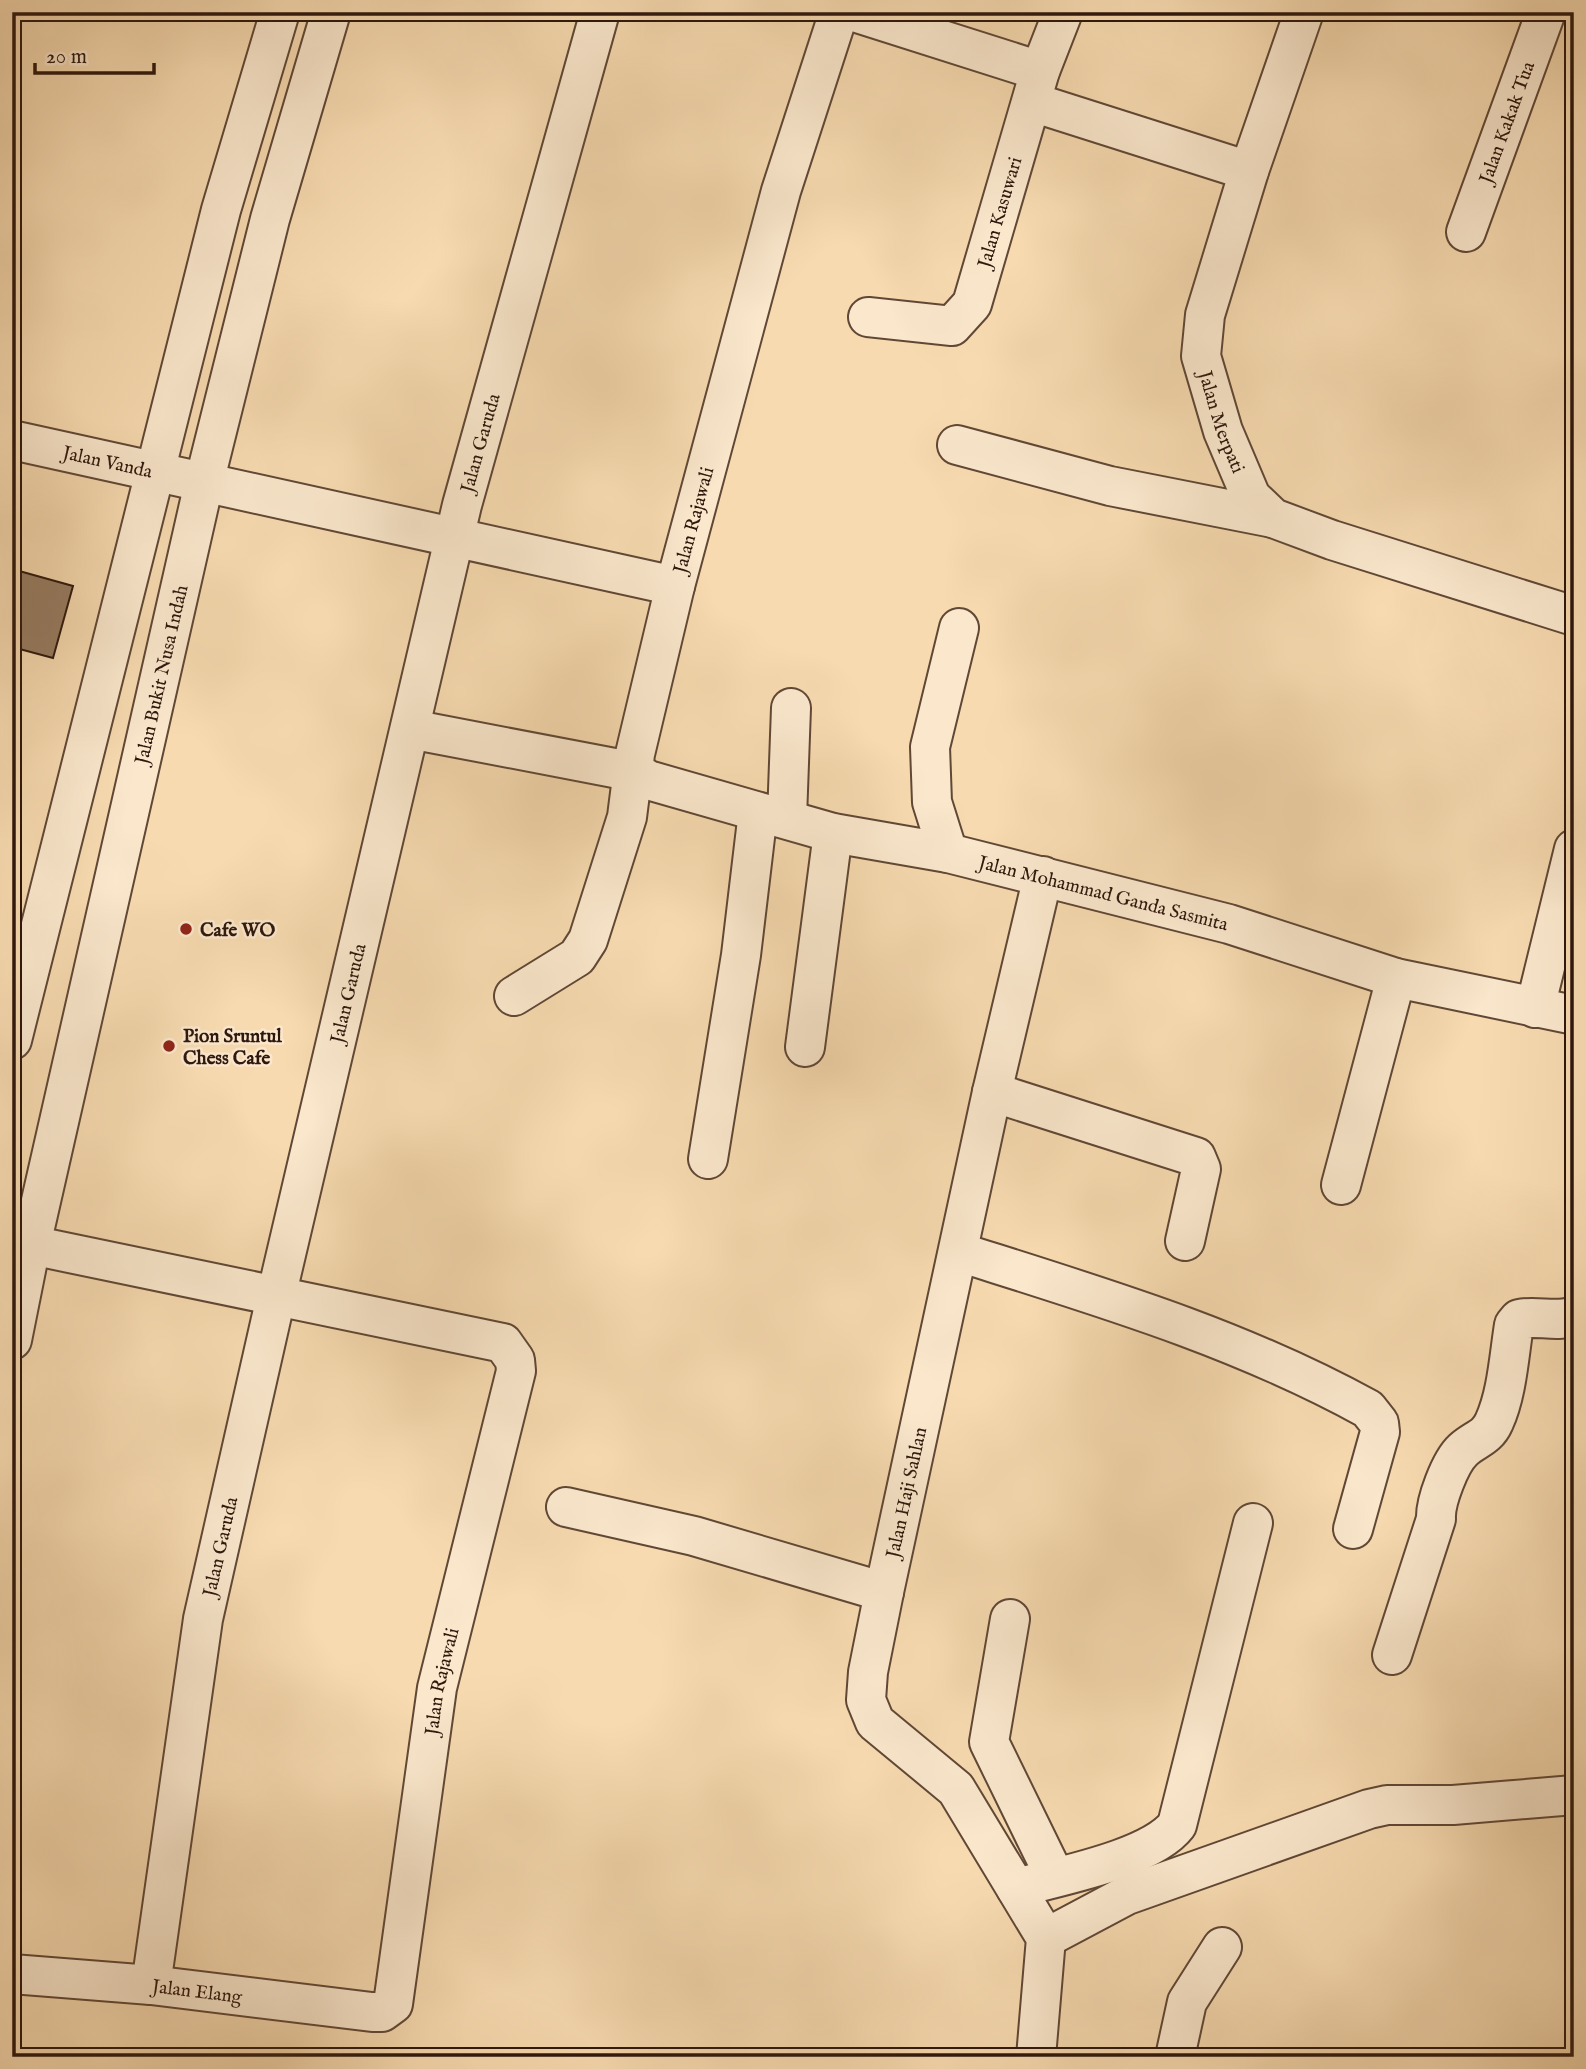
<svg xmlns="http://www.w3.org/2000/svg" width="1586" height="2069" font-family="'IM FELL English',serif">
<style>
.building{fill:#977c62;stroke:#2e170d;stroke-width:2}
.lines{fill:none;stroke-linecap:round;stroke-linejoin:round}
.minor-casing{stroke:#604836;stroke-width:42}
.minor{stroke:#fae7cc;stroke-width:38}
.poi-dot{fill:#8f2418;stroke:#fae7cc;stroke-width:2.5}
.labels{text-anchor:middle;stroke-width:5;stroke-linejoin:round;paint-order:stroke}
.street-label{font-size:19px;fill:#2e170d;stroke:#fae7cc}
.poi-label{font-size:19px;font-weight:bold;fill:#2e170d;stroke:#fae7cc;text-anchor:start}
</style>
<rect width="100%" height="100%" fill="#f7dab0"/>
<filter id="stains"><feTurbulence type="fractalNoise" baseFrequency=".00286" numOctaves="4"/><feColorMatrix values="0 0 0 0 .2 0 0 0 0 .09 0 0 0 0 .02 0 0 0 .5 -.17"/></filter>
<radialGradient id="worn" r=".72"><stop offset=".6" stop-color="#630" stop-opacity="0"/><stop offset="1" stop-color="#630" stop-opacity=".3"/></radialGradient>
<path class="building" d="M 12,569 L 73,586 L 53,658 L 12,647 Z"/>
<g class="lines">
<defs>
<g id="minor">
<path d="M 854,12 L 1040,71"/>
<path id="s1" d="M 1304,12 L 1249,171 L 1205,315 L 1201,356 L 1223,431 L 1251,497 L 1273,518 L 1332,540 L 1574,616"/>
<path d="M 1032,102 L 1249,171"/>
<path id="s2" d="M 1466,232 L 1546,12"/>
<path id="s3" d="M 868,317 L 952,326 L 972,304 L 1040,71 L 1063,12"/>
<path id="s4" d="M 12,440 L 675,586"/>
<path d="M 957,445 L 1110,486 L 1273,518"/>
<path id="s5" d="M 410,729 L 635,772 L 648,780 L 833,833 L 948,853 L 1229,924 L 1396,978 L 1574,1015"/>
<path d="M 787,818 L 791,708"/>
<path d="M 948,853 L 932,802 L 930,747 L 959,628"/>
<path id="s6" d="M 514,996 L 577,957 L 588,940 L 627,817 L 635,754 L 675,586 L 781,191 L 839,12"/>
<path d="M 1535,1008 L 1574,849"/>
<path d="M 12,1040 L 221,210 L 280,12"/>
<path d="M 805,1047 L 833,833"/>
<path d="M 992,1092 L 1196,1157 L 1201,1169 L 1185,1241"/>
<path d="M 708,1159 L 741,955 L 758,812"/>
<path d="M 1341,1185 L 1396,978"/>
<path d="M 959,1252 C 1101,1297 1237,1337 1368,1409 L 1379,1423 L 1380,1432 L 1353,1529"/>
<path id="s7" d="M 12,1340 L 31,1245 L 204,483 L 270,219 L 331,12"/>
<path d="M 566,1507 L 694,1536 L 884,1592"/>
<path d="M 1010,1619 L 989,1742 L 1055,1877"/>
<path d="M 1392,1655 L 1436,1519 C 1435,1502 1450,1462 1463,1450 C 1475,1439 1487,1438 1494,1422 C 1507,1394 1509,1356 1514,1325 L 1519,1319 C 1538,1315 1556,1323 1574,1316"/>
<path d="M 1016,1888 C 1059,1876 1151,1859 1177,1825 L 1253,1523"/>
<path d="M 1046,1938 L 1127,1895 L 1369,1809 L 1387,1805 L 1453,1805 L 1574,1795"/>
<path id="s8" d="M 12,1974 L 151,1985 L 372,2012 L 382,2012 L 393,2004 L 437,1688 L 516,1371 L 515,1360 L 503,1343 L 31,1245"/>
<path id="s9" d="M 151,1985 L 203,1619 L 276,1297 L 462,505 L 600,12"/>
<path id="s10" d="M 1036,2057 L 1046,1938 L 956,1789 L 875,1722 L 866,1700 L 868,1672 L 884,1592 L 992,1092 L 1043,876"/>
<path d="M 1175,2057 L 1187,2002 L 1222,1947"/>
</g>
</defs>
<use href="#minor" class="minor-casing"/>
<use href="#minor" class="minor"/>
</g>
<g class="poi-dot">
<circle cx="186" cy="929" r="7"/>
<circle cx="169" cy="1046" r="7"/>
</g>
<g class="labels">
<g class="street-label">
<text dy="7" stroke="none"><textPath href="#s2" startOffset="117">Jalan Kakak Tua</textPath></text>
<text dy="7" stroke="none"><textPath href="#s3" startOffset="210">Jalan Kasuwari</textPath></text>
<text dy="7" stroke="none"><textPath href="#s1" startOffset="429">Jalan Merpati</textPath></text>
<text dy="7" stroke="none"><textPath href="#s9" startOffset="1578">Jalan Garuda</textPath></text>
<text dy="7" stroke="none"><textPath href="#s4" startOffset="98">Jalan Vanda</textPath></text>
<text dy="7" stroke="none"><textPath href="#s6" startOffset="528">Jalan Rajawali</textPath></text>
<text dy="7" stroke="none"><textPath href="#s7" startOffset="682">Jalan Bukit Nusa Indah</textPath></text>
<text dy="7" stroke="none"><textPath href="#s5" startOffset="714">Jalan Mohammad Ganda Sasmita</textPath></text>
<text dy="7" stroke="none"><textPath href="#s9" startOffset="1012">Jalan Garuda</textPath></text>
<text dy="7" stroke="none"><textPath href="#s10" startOffset="634">Jalan Haji Sahlan</textPath></text>
<text dy="7" stroke="none"><textPath href="#s9" startOffset="444">Jalan Garuda</textPath></text>
<text dy="7" stroke="none"><textPath href="#s8" startOffset="712">Jalan Rajawali</textPath></text>
<text dy="7" stroke="none"><textPath href="#s8" startOffset="186">Jalan Elang</textPath></text>
</g>
<g class="poi-label">
<text x="200" y="936">Cafe WO</text>
<text x="183" y="1042">Pion Sruntul<tspan x="183" dy="22">Chess Cafe</tspan></text>
</g>
</g>
<rect width="1586" height="2069" fill="none" stroke="#f7dab0" stroke-width="42"/>
<rect x="14" y="14" width="1558" height="2041" fill="none" stroke="#2e170d" stroke-width="3.5"/>
<rect x="21" y="21" width="1544" height="2027" fill="none" stroke="#2e170d" stroke-width="2"/>
<path d="M35 63v10h119v-10" fill="none" stroke="#2e170d" stroke-width="3.5"/>
<text x="46" y="63" font-size="21" fill="#2e170d" stroke="#fae7cc" stroke-width="5" paint-order="stroke">20 m</text>
<rect width="100%" height="100%" filter="url(#stains)"/>
<rect width="100%" height="100%" fill="url(#worn)"/>
</svg>
